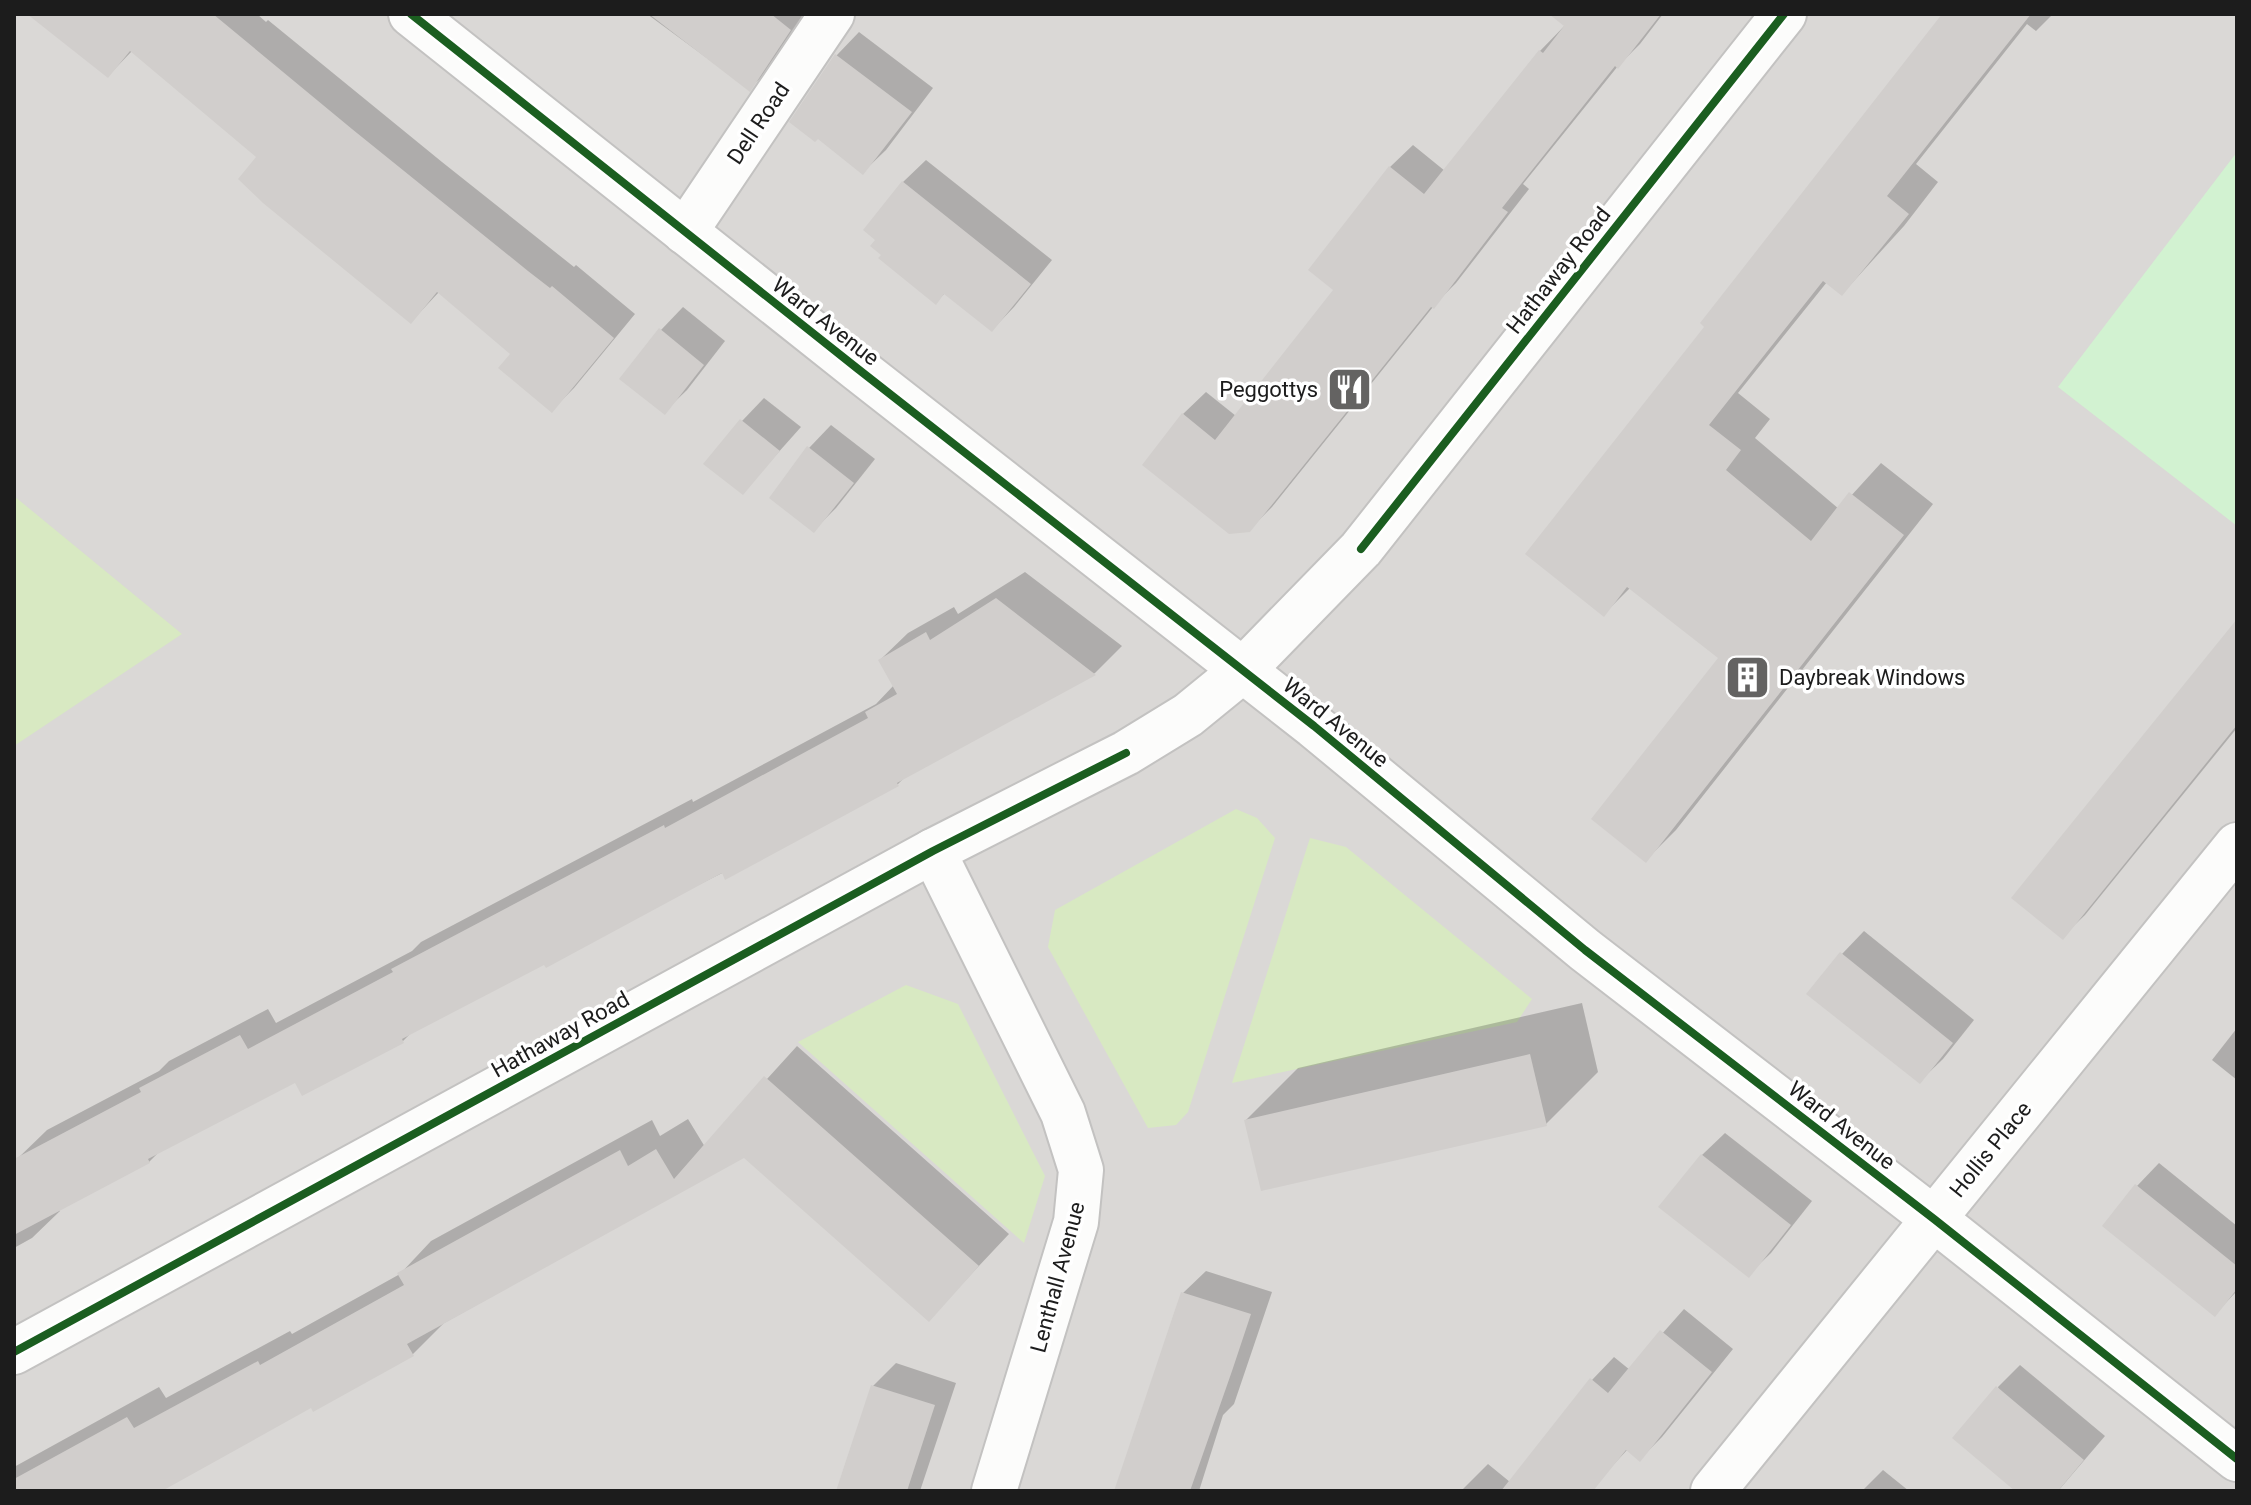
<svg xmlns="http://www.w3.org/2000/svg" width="2251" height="1505" font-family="Roboto,sans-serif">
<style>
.residential{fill:#dad8d6}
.grass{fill:#d8e9c2}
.park{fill:#d2f2d1}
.shadow{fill:#0003}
.building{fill:#d1cecc}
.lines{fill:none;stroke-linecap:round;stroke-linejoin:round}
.minor-casing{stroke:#c3c2c1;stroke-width:48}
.tertiary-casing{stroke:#c3c2c1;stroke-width:48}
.minor{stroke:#fcfcfb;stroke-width:44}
.tertiary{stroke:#fcfcfb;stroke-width:44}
.cycleway-casing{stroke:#fff;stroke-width:13}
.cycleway{stroke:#1b5e20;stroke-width:8}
.labels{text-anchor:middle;stroke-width:7;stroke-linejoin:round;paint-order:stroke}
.street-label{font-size:22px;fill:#1c1c1c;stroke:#fff}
.poi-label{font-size:22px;fill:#1c1c1c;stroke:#fff;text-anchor:end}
</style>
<rect width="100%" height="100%" fill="#ebe8e5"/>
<rect class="residential" x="14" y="14" width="2223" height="1477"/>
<g class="grass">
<path d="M 14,496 L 182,634 L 14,746 Z"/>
<path d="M 1236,809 L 1257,818 L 1275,838 L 1188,1112 L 1176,1125 L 1148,1128 L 1048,947 L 1055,910 Z"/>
<path d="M 1310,838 L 1346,847 L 1532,999 L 1517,1022 L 1232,1083 Z"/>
<path d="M 906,985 L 958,1004 L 1045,1176 L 1024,1243 L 798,1042 Z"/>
</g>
<path class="park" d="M 2237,152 L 2237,526 L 2058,387 Z"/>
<g class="shadow">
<path d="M 31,14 L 257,14 L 266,22 L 268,20 L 442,162 L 574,267 L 576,265 L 635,314 L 574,388 L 552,410 L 512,353 L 439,292 L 411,322 L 259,157 L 133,50 L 108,76 Z"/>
<path d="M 647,14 L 807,14 L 772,67 L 749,89 Z"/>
<path d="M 1576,14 L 1663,14 L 1640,44 L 1618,66 L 1523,184 L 1529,189 L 1456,283 L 1437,302 L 1272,507 L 1249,530 L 1183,414 L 1206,392 L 1236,416 L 1336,290 L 1390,167 L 1413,145 L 1445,171 L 1540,51 Z"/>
<path d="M 1945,14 L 2053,14 L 2036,31 L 2027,24 L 1916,164 L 1938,182 L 1904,226 L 1842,294 L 1827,282 L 1738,393 L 1770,419 L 1755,438 L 1839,509 L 1881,463 L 1933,504 L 1676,830 L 1646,860 L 1721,658 L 1631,587 L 1604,614 L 1707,327 Z"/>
<path d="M 859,32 L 933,88 L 886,150 L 863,172 L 818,137 L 792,122 L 837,55 Z"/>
<path d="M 926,160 L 1052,260 L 1014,307 L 992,330 L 946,292 L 936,302 L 883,255 L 878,239 L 903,182 Z"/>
<path d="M 683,307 L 725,341 L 687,390 L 664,412 L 661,330 Z"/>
<path d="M 764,398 L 801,427 L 742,493 L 742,421 Z"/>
<path d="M 831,425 L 875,459 L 836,508 L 814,530 L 809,448 Z"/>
<path d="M 1025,572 L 1122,646 L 1095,673 L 906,776 L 897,785 L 545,962 L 413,1031 L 403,1041 L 303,1093 L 296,1080 L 161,1150 L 149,1162 L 59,1209 L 60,1211 L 32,1238 L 14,1248 L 14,1162 L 47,1130 L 159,1071 L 169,1061 L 268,1009 L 276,1023 L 412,951 L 421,942 L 692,799 L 693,802 L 876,704 L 894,685 L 880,660 L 908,633 L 954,607 L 958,614 Z"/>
<path d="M 2237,622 L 2237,728 L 2085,915 L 2062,937 Z"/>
<path d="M 1864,931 L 1974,1020 L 1943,1059 L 1920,1081 L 1842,954 Z"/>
<path d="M 1582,1003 L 1598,1072 L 1546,1124 L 1246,1120 L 1298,1068 Z"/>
<path d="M 2237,1028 L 2237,1080 L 2212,1060 Z"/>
<path d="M 797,1046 L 1009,1234 L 929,1319 L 744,1156 L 444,1323 L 413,1354 L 312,1406 L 128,1491 L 14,1491 L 14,1467 L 159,1387 L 166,1398 L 290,1331 L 292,1334 L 400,1274 L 431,1241 L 652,1120 L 660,1136 L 688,1119 L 705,1147 Z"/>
<path d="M 1725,1133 L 1812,1201 L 1771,1253 L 1748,1275 L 1702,1155 Z"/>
<path d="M 2159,1163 L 2237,1226 L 2237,1291 L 2215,1314 L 2137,1186 Z"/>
<path d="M 1206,1271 L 1272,1292 L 1234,1404 L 1223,1415 L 1199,1491 L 1116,1491 L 1183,1293 Z"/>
<path d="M 1684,1309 L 1733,1349 L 1662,1437 L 1640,1459 L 1628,1449 L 1589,1491 L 1461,1491 L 1488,1464 L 1510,1482 L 1592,1380 L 1614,1357 L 1630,1370 Z"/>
<path d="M 896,1363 L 956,1383 L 920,1491 L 838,1491 L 873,1386 Z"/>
<path d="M 2020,1365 L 2105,1436 L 2058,1491 L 2018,1491 L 1998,1387 Z"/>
<path d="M 1883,1470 L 1909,1491 L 1862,1491 Z"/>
</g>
<g class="building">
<path d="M 27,14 L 213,14 L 352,129 L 528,271 L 550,288 L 552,286 L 614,338 L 552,413 L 498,368 L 510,354 L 437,292 L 411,324 L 263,203 L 238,179 L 256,157 L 130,51 L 108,78 Z"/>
<path d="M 649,14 L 771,14 L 791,30 L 750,92 Z"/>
<path d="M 1549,14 L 1661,14 L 1618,69 L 1615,66 L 1502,208 L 1508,212 L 1434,309 L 1431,307 L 1250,532 L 1229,534 L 1142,465 L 1182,413 L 1215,440 L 1333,290 L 1308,270 L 1389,166 L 1424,194 L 1539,50 L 1543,53 L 1564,26 Z"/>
<path d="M 1942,14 L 2031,14 L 1887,196 L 1909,214 L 1842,296 L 1823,281 L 1709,425 L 1741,450 L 1726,470 L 1811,541 L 1849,492 L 1904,535 L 1646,863 L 1591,819 L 1718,658 L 1627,587 L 1604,617 L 1525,554 L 1704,327 L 1700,323 Z"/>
<path d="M 835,54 L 912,112 L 863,175 L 818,139 L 815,142 L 789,122 Z"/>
<path d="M 902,181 L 1031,284 L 992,332 L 944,294 L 936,305 L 878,258 L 881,255 L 870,246 L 875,240 L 863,230 Z"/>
<path d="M 659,328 L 704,365 L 665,415 L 619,379 Z"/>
<path d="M 740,419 L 780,451 L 743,495 L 703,464 Z"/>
<path d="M 807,446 L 854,483 L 814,533 L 769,498 Z"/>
<path d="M 996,598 L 1096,675 L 897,783 L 899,786 L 725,880 L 722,873 L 546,968 L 544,965 L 402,1039 L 404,1043 L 302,1096 L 295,1083 L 148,1159 L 150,1163 L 14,1235 L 14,1159 L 141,1092 L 139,1088 L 240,1035 L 248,1049 L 393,972 L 391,969 L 664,825 L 665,828 L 868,718 L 865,712 L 897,694 L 878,660 L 926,632 L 930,640 Z"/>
<path d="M 2237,619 L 2237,725 L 2063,940 L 2011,898 Z"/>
<path d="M 1840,952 L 1953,1043 L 1920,1084 L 1806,994 Z"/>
<path d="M 1530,1054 L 1547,1126 L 1261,1191 L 1244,1120 Z"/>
<path d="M 764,1076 L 979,1266 L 929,1322 L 744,1158 L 407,1344 L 414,1356 L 313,1412 L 311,1408 L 162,1491 L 14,1491 L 14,1479 L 127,1417 L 134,1428 L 258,1361 L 260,1365 L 404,1285 L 397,1273 L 620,1150 L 628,1166 L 656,1149 L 674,1179 Z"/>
<path d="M 1701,1154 L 1791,1225 L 1749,1278 L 1658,1207 Z"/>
<path d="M 2135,1184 L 2237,1266 L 2237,1289 L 2215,1317 L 2102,1226 Z"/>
<path d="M 1181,1292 L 1251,1314 L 1232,1371 L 1190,1491 L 1114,1491 Z"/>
<path d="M 1660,1330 L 1712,1372 L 1640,1462 L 1626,1450 L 1593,1491 L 1501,1491 L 1590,1378 L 1608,1393 Z"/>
<path d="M 871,1385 L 935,1405 L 907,1491 L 836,1491 Z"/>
<path d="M 1996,1386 L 2084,1460 L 2058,1491 L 2015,1491 L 1952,1438 Z"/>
</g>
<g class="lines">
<defs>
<g id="minor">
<path d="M 411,14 L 858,369 L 1314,726 L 1585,950 L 1934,1219 L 2237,1459"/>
<path d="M 685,232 L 832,14"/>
<path d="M 933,851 L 1063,1113 L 1081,1170 L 1076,1222 L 994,1491"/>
<path d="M 1713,1491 L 2237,845"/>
</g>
<path id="tertiary" d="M 14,1352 L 933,851 L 1126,753 L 1188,715 L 1242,671 L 1361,549 L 1784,14"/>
</defs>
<use href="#minor" class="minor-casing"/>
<use href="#tertiary" class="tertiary-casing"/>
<use href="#minor" class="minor"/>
<use href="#tertiary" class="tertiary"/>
<defs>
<g id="cycleway">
<path d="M 411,14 L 858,369 L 1314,726 L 1585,950 L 1934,1219 L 2237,1459"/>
<path d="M 1361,549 L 1784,14"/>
<path d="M 14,1352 L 933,851 L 1126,753"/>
</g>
</defs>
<use href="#cycleway" class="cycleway-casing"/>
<use href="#cycleway" class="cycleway"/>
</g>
<defs>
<symbol id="restaurant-square" viewBox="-11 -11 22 22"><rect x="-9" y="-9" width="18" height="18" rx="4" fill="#646362" stroke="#fff"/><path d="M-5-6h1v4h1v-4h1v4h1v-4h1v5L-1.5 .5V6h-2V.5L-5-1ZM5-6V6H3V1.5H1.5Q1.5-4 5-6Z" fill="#fff"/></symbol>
<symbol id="building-square" viewBox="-11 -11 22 22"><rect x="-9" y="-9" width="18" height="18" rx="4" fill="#646362" stroke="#fff"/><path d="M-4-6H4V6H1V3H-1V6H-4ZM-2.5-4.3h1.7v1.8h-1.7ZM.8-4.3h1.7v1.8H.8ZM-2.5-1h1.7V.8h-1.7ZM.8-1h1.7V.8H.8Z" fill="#fff"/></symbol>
</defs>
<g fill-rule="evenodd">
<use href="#restaurant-square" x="1324" y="364" width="51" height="51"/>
<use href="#building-square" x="1722" y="652" width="51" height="51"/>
</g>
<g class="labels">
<g class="street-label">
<text transform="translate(758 123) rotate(-56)" y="8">Dell Road</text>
<text transform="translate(1558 270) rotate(-52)" y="8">Hathaway Road</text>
<text transform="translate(826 321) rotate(38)" y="8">Ward Avenue</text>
<text transform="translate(1336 722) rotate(39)" y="8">Ward Avenue</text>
<text transform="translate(560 1034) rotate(-29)" y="8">Hathaway Road</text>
<text transform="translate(1842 1125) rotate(38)" y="8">Ward Avenue</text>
<text transform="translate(1990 1149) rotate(-51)" y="8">Hollis Place</text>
<text transform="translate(1057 1277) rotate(-75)" y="8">Lenthall Avenue</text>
</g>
<g class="poi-label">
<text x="1318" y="397">Peggottys</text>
<text x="1779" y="685" text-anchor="start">Daybreak Windows</text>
</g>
</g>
<rect width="2251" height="1505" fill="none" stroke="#1c1c1c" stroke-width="32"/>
</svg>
